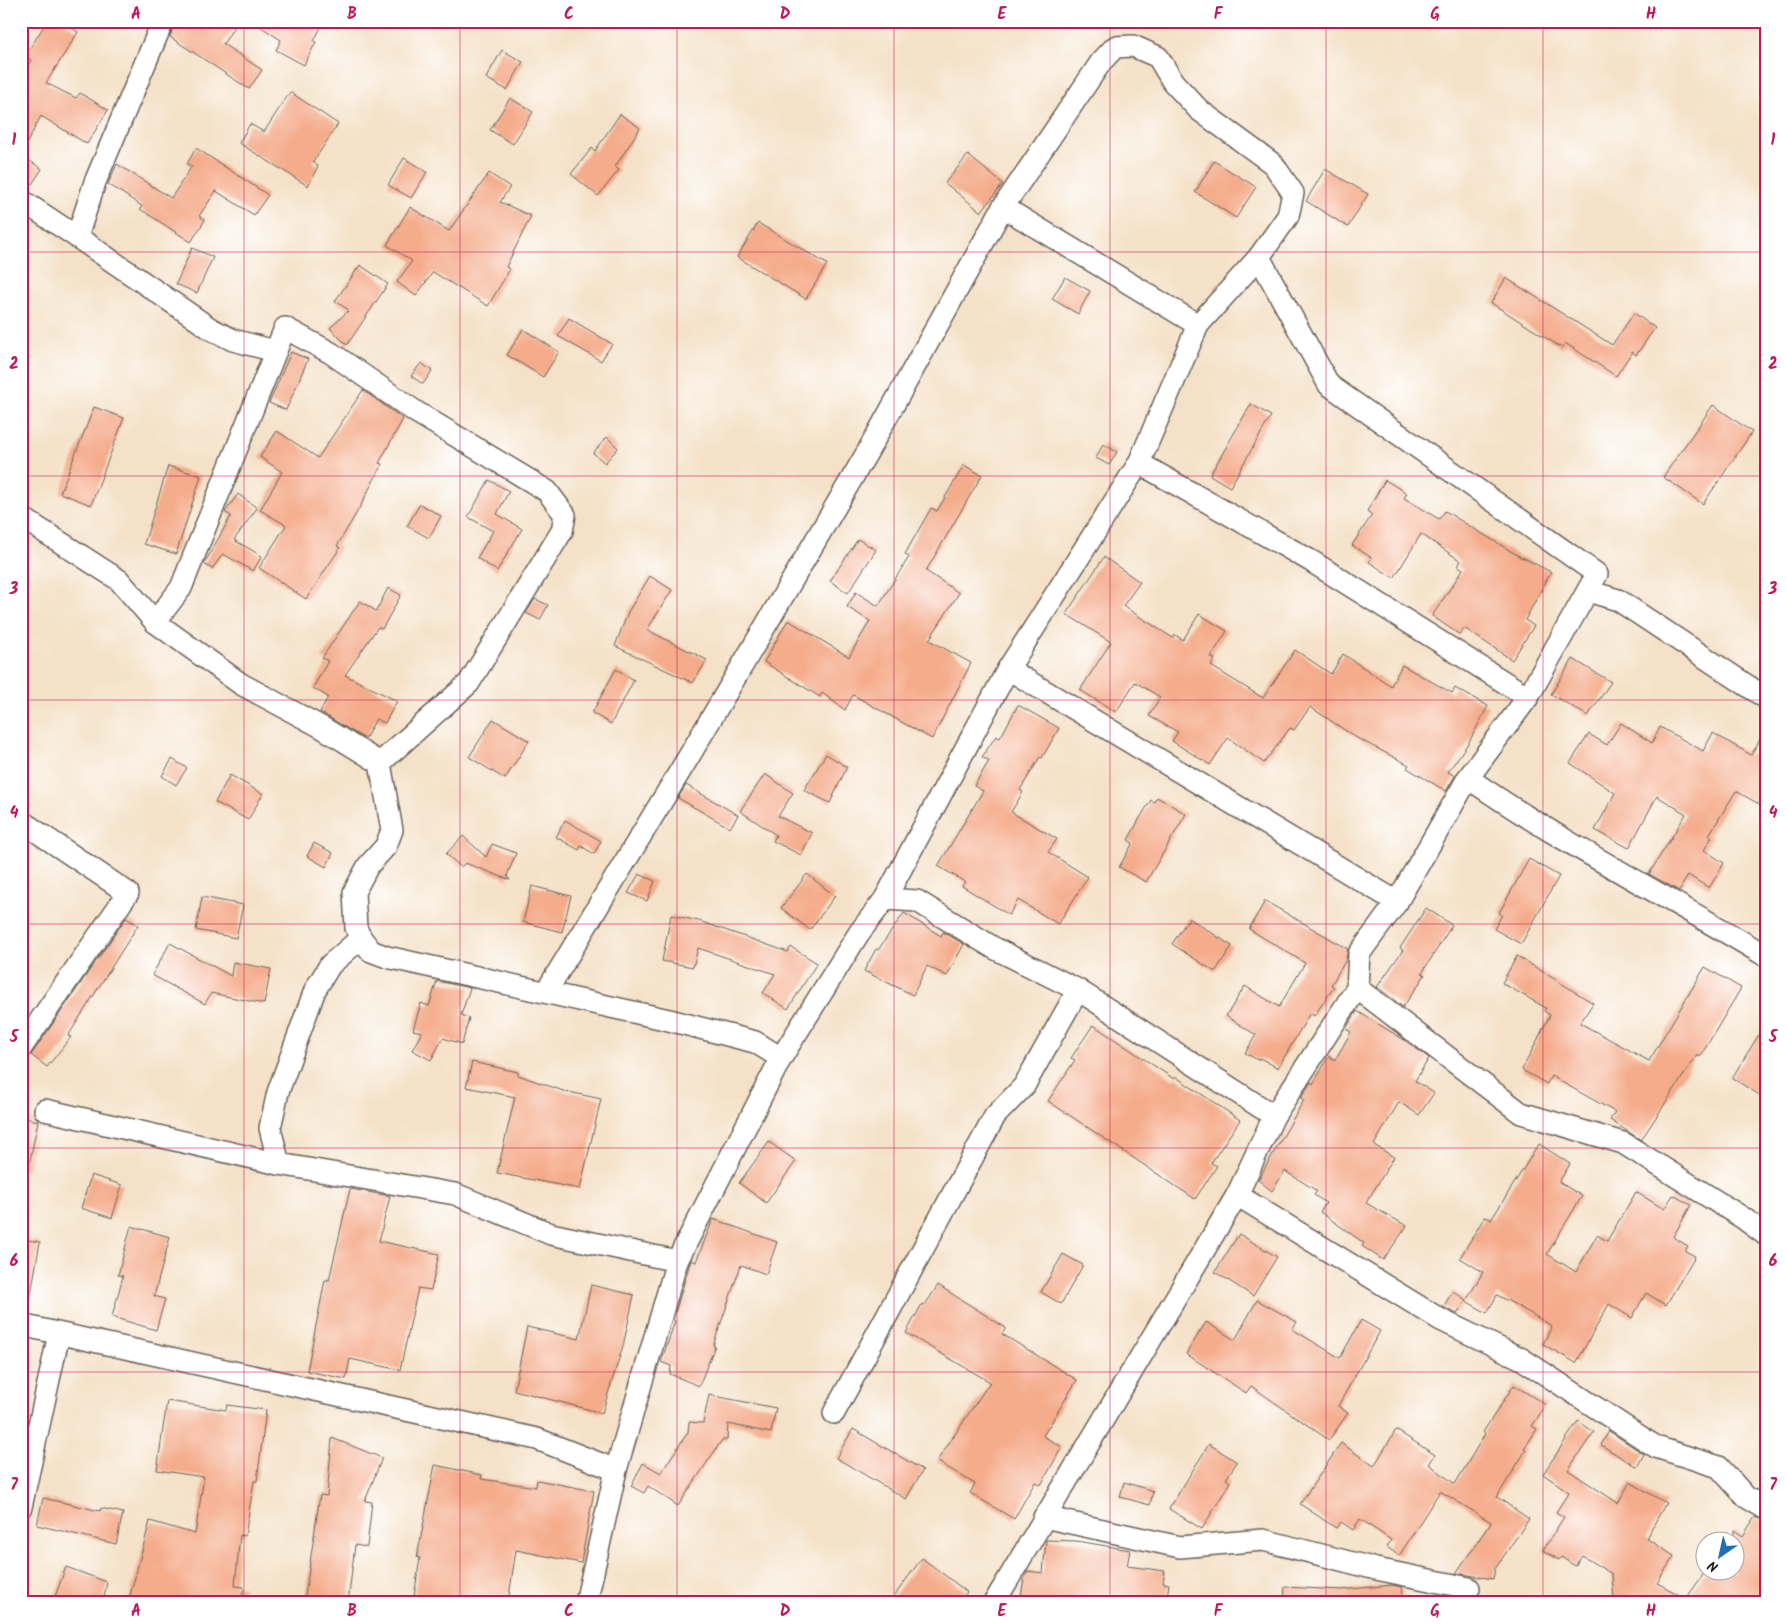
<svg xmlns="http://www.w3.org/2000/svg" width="1787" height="1624" font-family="Kalam,sans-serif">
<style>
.building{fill:#f4ac8b}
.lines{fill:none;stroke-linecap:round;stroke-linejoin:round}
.street-casing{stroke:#686158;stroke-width:24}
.street{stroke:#fff;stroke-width:21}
.grid{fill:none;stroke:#c2185b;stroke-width:1;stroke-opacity:0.55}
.neatline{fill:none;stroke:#c2185b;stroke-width:2}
.grid-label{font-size:16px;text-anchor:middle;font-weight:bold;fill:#c2185b}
</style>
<rect width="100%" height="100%" fill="#fff"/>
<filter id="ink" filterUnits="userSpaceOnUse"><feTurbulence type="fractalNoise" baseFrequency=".02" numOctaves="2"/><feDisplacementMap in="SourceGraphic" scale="10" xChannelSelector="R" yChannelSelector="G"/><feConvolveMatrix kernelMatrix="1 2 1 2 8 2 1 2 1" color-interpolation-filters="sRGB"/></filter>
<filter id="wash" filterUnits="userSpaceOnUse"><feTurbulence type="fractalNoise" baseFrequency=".0096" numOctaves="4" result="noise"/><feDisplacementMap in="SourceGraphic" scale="20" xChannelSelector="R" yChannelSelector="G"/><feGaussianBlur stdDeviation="1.12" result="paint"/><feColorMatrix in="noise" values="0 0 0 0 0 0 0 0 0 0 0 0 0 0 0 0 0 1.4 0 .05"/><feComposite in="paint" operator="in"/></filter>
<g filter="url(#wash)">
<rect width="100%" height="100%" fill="#f4e1c7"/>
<g id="blocks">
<g class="building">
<path d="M 47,21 L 62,21 L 78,32 L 46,83 L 76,98 L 80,93 L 108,110 L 87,144 L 41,116 L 21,154 L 21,79 L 31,60 L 25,56 Z"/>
<path d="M 175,21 L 238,21 L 223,44 L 262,70 L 249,89 L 170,37 Z"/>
<path d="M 252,21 L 324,21 L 314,41 L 316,42 L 304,65 L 276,50 L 281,40 Z"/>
<path d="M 502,50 L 523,62 L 507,90 L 486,78 Z"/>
<path d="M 290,92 L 338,124 L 313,162 L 318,166 L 308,186 L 239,143 L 250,124 L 264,132 Z"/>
<path d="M 510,98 L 533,112 L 513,144 L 490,130 Z"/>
<path d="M 620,114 L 640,128 L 615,167 L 619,170 L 598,196 L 571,174 L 592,148 L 595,151 Z"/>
<path d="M 196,148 L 268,195 L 254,215 L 216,191 L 199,216 L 205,220 L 191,242 L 140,209 L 142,206 L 108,184 L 117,164 L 171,198 L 192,166 L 187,164 Z"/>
<path d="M 21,155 L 42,169 L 32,184 L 21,177 Z"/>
<path d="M 968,155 L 1003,184 L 981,212 L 945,183 Z"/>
<path d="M 404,158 L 427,172 L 411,198 L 388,185 Z"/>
<path d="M 1214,161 L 1256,187 L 1236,218 L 1195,192 Z"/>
<path d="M 1325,169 L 1368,194 L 1348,227 L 1306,201 Z"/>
<path d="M 489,173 L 510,187 L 500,202 L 531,216 L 506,267 L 510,269 L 488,306 L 433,272 L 416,296 L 397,282 L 412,261 L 387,245 L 410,207 L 449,231 Z"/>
<path d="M 758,223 L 827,264 L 806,299 L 737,257 Z"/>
<path d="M 192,248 L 213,257 L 197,293 L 176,284 Z"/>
<path d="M 360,265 L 388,284 L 347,345 L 330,328 L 349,310 L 335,301 Z"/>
<path d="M 1065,277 L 1090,291 L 1078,314 L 1052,299 Z"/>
<path d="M 1506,278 L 1612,345 L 1634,313 L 1655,328 L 1636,355 L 1632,352 L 1616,376 L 1565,343 L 1562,348 L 1491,303 Z"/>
<path d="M 569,318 L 612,344 L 601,361 L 558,336 Z"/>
<path d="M 523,329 L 559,352 L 543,377 L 507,355 Z"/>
<path d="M 291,352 L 308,359 L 286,410 L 269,403 Z"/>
<path d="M 421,363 L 432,371 L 423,384 L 411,376 Z"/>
<path d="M 363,390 L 403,419 L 379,463 L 382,464 L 360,507 L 337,546 L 340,548 L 306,599 L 259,568 L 286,525 L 260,510 L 282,472 L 260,457 L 277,431 L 318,458 Z"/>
<path d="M 1251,404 L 1271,416 L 1230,487 L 1210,475 Z"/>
<path d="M 1713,405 L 1752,432 L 1703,504 L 1663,477 Z"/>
<path d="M 94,407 L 124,418 L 91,505 L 60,493 Z"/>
<path d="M 607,437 L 618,448 L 605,463 L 593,453 Z"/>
<path d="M 1103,444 L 1117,452 L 1109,465 L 1096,458 Z"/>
<path d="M 964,465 L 982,475 L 926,571 L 959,593 L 929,640 L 971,663 L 932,739 L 853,695 L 845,710 L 822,693 L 820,697 L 764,662 L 788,620 L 849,657 L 870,621 L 847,607 L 856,592 L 878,606 L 909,557 L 905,554 L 931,508 L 937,511 Z"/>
<path d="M 168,466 L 201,476 L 176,554 L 144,544 Z"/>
<path d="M 489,480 L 509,491 L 497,514 L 522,529 L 497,571 L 477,558 L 493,531 L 468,517 Z"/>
<path d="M 1385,480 L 1407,493 L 1404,498 L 1439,519 L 1445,511 L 1522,558 L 1522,557 L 1551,572 L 1525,620 L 1534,626 L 1512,660 L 1464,628 L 1460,635 L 1432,616 L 1463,569 L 1458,566 L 1461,561 L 1421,534 L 1394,578 L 1369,562 L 1372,558 L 1352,545 L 1372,515 L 1367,511 Z"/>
<path d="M 238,494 L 257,508 L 234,540 L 262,556 L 253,571 L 223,554 L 212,569 L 204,564 L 231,516 L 225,512 Z"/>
<path d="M 420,504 L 441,516 L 429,538 L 407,526 Z"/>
<path d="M 858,539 L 876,550 L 848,593 L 830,581 Z"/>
<path d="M 1104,557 L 1140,582 L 1123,606 L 1173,638 L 1175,635 L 1183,640 L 1199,614 L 1227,631 L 1211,657 L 1215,659 L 1211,666 L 1263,698 L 1295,650 L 1331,674 L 1343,654 L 1391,686 L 1402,665 L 1452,693 L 1455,688 L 1488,706 L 1469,742 L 1448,772 L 1455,776 L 1446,791 L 1407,768 L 1409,765 L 1357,738 L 1310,707 L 1294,730 L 1290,728 L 1264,763 L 1228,738 L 1210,765 L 1172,741 L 1178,732 L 1149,716 L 1160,697 L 1135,682 L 1116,712 L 1080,690 L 1111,642 L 1066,614 Z"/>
<path d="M 650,576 L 672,590 L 647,630 L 707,660 L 693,683 L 615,646 L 628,612 Z"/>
<path d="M 388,588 L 401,595 L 382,629 L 378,627 L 345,675 L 397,701 L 385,723 L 376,719 L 365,739 L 320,712 L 328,697 L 313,688 L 328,661 L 322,658 L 360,601 L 376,611 Z"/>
<path d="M 535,599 L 548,605 L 540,620 L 526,613 Z"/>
<path d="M 1573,659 L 1611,682 L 1588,716 L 1551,694 Z"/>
<path d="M 616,669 L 634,680 L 611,724 L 592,713 Z"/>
<path d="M 1018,705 L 1059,728 L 1042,758 L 1040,757 L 1020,790 L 1023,792 L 1011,812 L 1057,839 L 1048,852 L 1088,877 L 1058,924 L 1018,900 L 1009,915 L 962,886 L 965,882 L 938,866 L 983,791 L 974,786 L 989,761 L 982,757 L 996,736 L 1000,738 Z"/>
<path d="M 493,719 L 529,741 L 505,779 L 469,757 Z"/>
<path d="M 1621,723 L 1652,743 L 1660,727 L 1703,751 L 1713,733 L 1751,755 L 1766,729 L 1766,808 L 1736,791 L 1709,835 L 1712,837 L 1704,850 L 1724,863 L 1709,888 L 1688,875 L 1679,891 L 1649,874 L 1686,814 L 1657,796 L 1629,848 L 1595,830 L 1615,793 L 1570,763 L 1589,734 L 1607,745 Z"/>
<path d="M 826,754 L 847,767 L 830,803 L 804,790 Z"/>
<path d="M 172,759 L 187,768 L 176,785 L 162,776 Z"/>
<path d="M 765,774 L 793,793 L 778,816 L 812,833 L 801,855 L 773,841 L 776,835 L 740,811 Z"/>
<path d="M 230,775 L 263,794 L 248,820 L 215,802 Z"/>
<path d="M 686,785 L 738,815 L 730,828 L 678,798 Z"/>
<path d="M 1157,797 L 1186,814 L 1146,882 L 1119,867 L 1133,843 L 1128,840 L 1140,818 L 1151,800 L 1154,802 Z"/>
<path d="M 565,820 L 601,841 L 594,854 L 581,846 L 579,850 L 556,837 Z"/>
<path d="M 463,836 L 486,857 L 492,844 L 516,853 L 507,876 L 510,880 L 465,863 L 461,867 L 446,854 Z"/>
<path d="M 314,843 L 333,853 L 326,867 L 307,856 Z"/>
<path d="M 1529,859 L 1559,876 L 1521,944 L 1494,929 L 1502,915 L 1499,913 Z"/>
<path d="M 639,874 L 655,881 L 647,901 L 628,893 Z"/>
<path d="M 807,874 L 835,896 L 810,930 L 781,908 Z"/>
<path d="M 532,886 L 571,896 L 562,932 L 523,922 Z"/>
<path d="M 202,897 L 243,905 L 236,938 L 196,930 Z"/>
<path d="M 1265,901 L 1348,949 L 1346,960 L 1331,985 L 1334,987 L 1314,1016 L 1310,1013 L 1278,1068 L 1260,1058 L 1258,1060 L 1245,1053 L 1256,1035 L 1226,1016 L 1245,986 L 1279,1007 L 1305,963 L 1249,929 Z"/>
<path d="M 1426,908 L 1452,925 L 1422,973 L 1425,975 L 1403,1007 L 1377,987 L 1403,950 L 1400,948 Z"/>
<path d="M 904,913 L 941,936 L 943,932 L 964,944 L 947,976 L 927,966 L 913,995 L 864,971 L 876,949 L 878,950 Z"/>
<path d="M 671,915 L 699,921 L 788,952 L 791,947 L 817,963 L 788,1009 L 763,993 L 775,974 L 698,948 L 693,967 L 662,961 Z"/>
<path d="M 126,918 L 138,925 L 68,1036 L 71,1037 L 47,1067 L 31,1055 Z"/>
<path d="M 1189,918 L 1232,946 L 1215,972 L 1172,944 Z"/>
<path d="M 170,943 L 231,976 L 233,962 L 271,969 L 264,1004 L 211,993 L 205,1004 L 152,975 Z"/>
<path d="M 1517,956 L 1593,1003 L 1580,1023 L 1649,1061 L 1705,967 L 1741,988 L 1700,1057 L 1697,1055 L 1641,1140 L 1610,1120 L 1615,1112 L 1551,1076 L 1547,1084 L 1522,1070 L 1550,1015 L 1544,1011 L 1546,1008 L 1502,983 Z"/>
<path d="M 437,981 L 470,988 L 461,1015 L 469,1018 L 462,1044 L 443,1038 L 431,1060 L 412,1050 L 422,1032 L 413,1030 L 421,1003 L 429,1006 Z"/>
<path d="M 1357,1011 L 1406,1041 L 1429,1058 L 1415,1081 L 1434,1093 L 1419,1115 L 1399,1102 L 1374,1145 L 1394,1157 L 1366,1203 L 1407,1226 L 1383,1260 L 1362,1246 L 1364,1243 L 1320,1212 L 1326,1203 L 1314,1195 L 1317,1191 L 1285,1171 L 1272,1191 L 1258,1180 L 1304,1100 L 1301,1098 L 1311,1082 L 1313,1084 L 1329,1056 L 1335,1060 L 1351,1032 L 1346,1029 Z"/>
<path d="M 1766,1023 L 1766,1099 L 1732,1078 Z"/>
<path d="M 1093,1025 L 1174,1079 L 1176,1077 L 1240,1120 L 1211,1163 L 1217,1166 L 1195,1199 L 1048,1101 L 1075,1060 L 1071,1058 Z"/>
<path d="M 472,1062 L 518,1072 L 518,1075 L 569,1093 L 569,1092 L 601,1099 L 580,1189 L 497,1173 L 515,1097 L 466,1087 Z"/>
<path d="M 21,1117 L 38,1121 L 28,1170 L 21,1169 Z"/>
<path d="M 769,1142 L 796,1161 L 766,1203 L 739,1183 Z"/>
<path d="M 1539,1144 L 1570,1164 L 1559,1182 L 1582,1196 L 1547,1254 L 1576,1272 L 1597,1235 L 1607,1241 L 1636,1192 L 1664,1209 L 1673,1195 L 1691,1205 L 1673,1237 L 1688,1246 L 1685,1251 L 1695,1256 L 1666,1305 L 1646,1293 L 1632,1318 L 1609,1304 L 1576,1363 L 1543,1344 L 1552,1326 L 1514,1304 L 1497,1295 L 1487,1313 L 1466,1301 L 1483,1272 L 1460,1258 L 1485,1216 L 1491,1220 Z"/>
<path d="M 91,1175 L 122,1185 L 112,1218 L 81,1208 Z"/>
<path d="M 350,1189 L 390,1196 L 379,1241 L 439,1254 L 431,1290 L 418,1288 L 400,1370 L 350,1359 L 346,1379 L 307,1371 L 325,1280 L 329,1280 Z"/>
<path d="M 713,1219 L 777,1242 L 766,1274 L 741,1265 L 713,1346 L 715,1346 L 699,1386 L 670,1374 L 671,1366 L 661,1362 L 675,1321 L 673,1320 L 689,1266 L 691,1260 L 696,1262 Z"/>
<path d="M 131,1226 L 170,1237 L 154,1296 L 165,1299 L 156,1330 L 112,1317 L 123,1276 L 118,1275 Z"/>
<path d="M 1239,1234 L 1277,1257 L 1253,1296 L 1215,1272 Z"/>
<path d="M 21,1239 L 40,1242 L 29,1305 L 21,1305 Z"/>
<path d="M 1063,1254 L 1083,1265 L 1061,1304 L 1041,1292 Z"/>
<path d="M 591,1285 L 634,1295 L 623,1346 L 602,1413 L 514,1390 L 527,1327 L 579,1339 Z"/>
<path d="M 938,1285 L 1006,1328 L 1002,1334 L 1077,1380 L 1043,1436 L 1062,1447 L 1041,1485 L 1035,1482 L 1014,1519 L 970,1493 L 975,1484 L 937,1461 L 990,1382 L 906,1333 L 922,1304 L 925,1305 Z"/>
<path d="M 1453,1291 L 1466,1300 L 1457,1314 L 1443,1307 Z"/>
<path d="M 1257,1300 L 1297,1322 L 1292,1329 L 1340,1358 L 1361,1320 L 1380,1331 L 1338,1406 L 1348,1413 L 1329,1440 L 1251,1386 L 1246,1393 L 1186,1354 L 1206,1322 L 1235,1340 Z"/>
<path d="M 1514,1385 L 1546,1405 L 1532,1426 L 1537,1429 L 1524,1449 L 1526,1450 L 1497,1497 L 1529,1519 L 1495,1569 L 1493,1579 L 1456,1573 L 1491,1522 L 1440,1491 L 1399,1556 L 1387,1547 L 1391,1540 L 1360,1519 L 1353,1530 L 1341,1522 L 1336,1528 L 1300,1504 L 1341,1443 L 1374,1466 L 1396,1430 L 1435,1455 L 1429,1464 L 1455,1484 L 1485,1434 L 1483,1432 Z"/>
<path d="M 709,1395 L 776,1408 L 771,1433 L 728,1424 L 727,1440 L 722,1440 L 678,1506 L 648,1486 L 644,1493 L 631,1486 L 643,1463 L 661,1473 L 688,1432 L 689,1422 L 703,1423 Z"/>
<path d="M 167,1401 L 226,1410 L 227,1405 L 266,1410 L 257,1481 L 254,1481 L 245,1536 L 240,1535 L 235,1586 L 244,1587 L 241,1603 L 128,1603 L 150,1521 L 195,1534 L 204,1477 L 157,1470 Z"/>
<path d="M 1578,1421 L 1594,1432 L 1568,1470 L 1618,1503 L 1630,1482 L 1666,1503 L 1646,1538 L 1674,1556 L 1657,1583 L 1695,1603 L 1614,1603 L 1612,1574 L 1582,1556 L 1575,1566 L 1561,1557 L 1559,1560 L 1543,1550 L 1564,1517 L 1556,1512 L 1569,1492 L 1543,1474 Z"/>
<path d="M 853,1429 L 923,1470 L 906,1499 L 836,1458 Z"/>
<path d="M 1609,1431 L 1644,1454 L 1637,1467 L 1601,1445 Z"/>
<path d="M 332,1438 L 382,1458 L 365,1501 L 372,1502 L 367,1547 L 355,1545 L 348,1603 L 304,1603 L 320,1495 L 327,1496 Z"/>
<path d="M 1209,1444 L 1237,1462 L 1226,1479 L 1230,1482 L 1202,1529 L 1169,1509 Z"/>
<path d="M 435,1465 L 482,1475 L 481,1479 L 536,1487 L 537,1480 L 594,1491 L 581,1563 L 516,1550 L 508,1603 L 413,1603 L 420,1558 L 417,1557 Z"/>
<path d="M 1124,1482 L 1153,1491 L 1150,1505 L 1120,1497 Z"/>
<path d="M 43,1498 L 100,1511 L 101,1508 L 123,1513 L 116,1544 L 37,1525 Z"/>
<path d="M 1755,1517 L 1766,1521 L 1766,1603 L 1698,1603 L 1688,1596 L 1705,1572 L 1734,1572 L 1734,1530 L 1743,1536 Z"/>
<path d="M 1046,1540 L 1077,1541 L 1130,1550 L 1127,1566 L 1165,1571 L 1163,1583 L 1169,1584 L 1166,1603 L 1020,1603 L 1024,1577 L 1028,1571 L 1043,1573 Z"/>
<path d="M 922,1558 L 967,1592 L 959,1603 L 889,1603 Z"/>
<path d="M 66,1567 L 107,1582 L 103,1603 L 65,1603 L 54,1599 Z"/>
<path d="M 1392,1585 L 1402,1587 L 1403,1599 L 1359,1603 L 1284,1603 L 1285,1587 L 1341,1590 Z"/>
</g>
</g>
</g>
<g filter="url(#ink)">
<use href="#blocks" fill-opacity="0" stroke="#686158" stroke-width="1"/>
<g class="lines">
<defs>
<g id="street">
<path d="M 163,21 L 95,182 L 77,237 L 211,329 L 233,340 L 275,351"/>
<path d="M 21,200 L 77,237"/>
<path d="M 1003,207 L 1198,325"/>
<path d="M 1139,463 L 1311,561 L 1528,697"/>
<path d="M 21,517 L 119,580 L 155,622 L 241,684 L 323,728 L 380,763 L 392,830 L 386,846 L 368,866 L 354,892 L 356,928 L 361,938 L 371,951 L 387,957 L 669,1020 L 755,1042 L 781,1058 L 677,1261 L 616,1470 L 586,1603"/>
<path d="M 1588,591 L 1618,600 L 1766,698"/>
<path d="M 155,622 L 181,588 L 285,328 L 331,353 L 416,412 L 547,491 L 565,515 L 562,531 L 469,683 L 380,763"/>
<path d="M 1008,669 L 1397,902"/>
<path d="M 1468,778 C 1563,844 1667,896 1766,956"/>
<path d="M 21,821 L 128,893 L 21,1048"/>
<path d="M 1357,988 L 1521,1113 L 1623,1143 L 1743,1218 L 1766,1235"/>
<path d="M 546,992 L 688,758 L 868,451 L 1003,207 L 1101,62 L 1115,47 L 1133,46 L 1158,57 L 1173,82 L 1199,110 L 1273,164 L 1293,193 L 1288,216 L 1259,257 L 1198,325 L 1139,463 L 1008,669 L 885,899"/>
<path d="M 781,1058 L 859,933 L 885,899 L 917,901 L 994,948 L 1078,990 L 1274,1116"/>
<path d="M 45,1110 L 279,1164 L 455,1194 L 551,1234 L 677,1261"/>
<path d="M 279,1164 L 270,1128 L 278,1092 L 315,990 L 330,965 L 361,938"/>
<path d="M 1237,1195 L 1441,1320 L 1522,1359 L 1656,1447 L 1719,1467 L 1746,1497 L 1766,1509"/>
<path d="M 21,1325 L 537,1439 L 616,1470"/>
<path d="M 834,1413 L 995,1116 L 1024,1086 L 1078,990"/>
<path d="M 21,1507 L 59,1334"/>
<path d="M 1044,1517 L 1180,1547 L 1263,1540 L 1376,1569 L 1469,1588"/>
<path d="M 994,1603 L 1237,1195 L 1274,1116 L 1357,988 L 1359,954 L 1397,902 L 1468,778 L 1528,697 L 1597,574 L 1329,385 L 1259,257"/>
</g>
</defs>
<use href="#street" class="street-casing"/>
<use href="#street" class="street"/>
</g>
</g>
<path class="grid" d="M 244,21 L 244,1603M 460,21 L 460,1603M 677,21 L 677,1603M 894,21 L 894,1603M 1110,21 L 1110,1603M 1326,21 L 1326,1603M 1543,21 L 1543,1603M 21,252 L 1766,252M 21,476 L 1766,476M 21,700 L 1766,700M 21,924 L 1766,924M 21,1148 L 1766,1148M 21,1372 L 1766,1372"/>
<rect width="1787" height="1624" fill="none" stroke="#fff" stroke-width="55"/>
<g transform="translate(1720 1556) rotate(214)"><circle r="24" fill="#ffffff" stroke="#a4a4a4"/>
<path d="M0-4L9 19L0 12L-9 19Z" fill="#1f6fb2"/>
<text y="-8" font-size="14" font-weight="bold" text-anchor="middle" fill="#1c1c1c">N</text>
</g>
<rect x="28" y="28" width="1732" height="1568" class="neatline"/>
<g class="grid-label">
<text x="136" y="19">A</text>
<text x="352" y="19">B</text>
<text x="569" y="19">C</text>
<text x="785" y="19">D</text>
<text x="1002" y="19">E</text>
<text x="1218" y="19">F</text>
<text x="1435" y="19">G</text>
<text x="1651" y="19">H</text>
<text x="14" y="145">1</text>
<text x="1773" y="145">1</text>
<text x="14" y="369">2</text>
<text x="1773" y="369">2</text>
<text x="14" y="594">3</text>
<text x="1773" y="594">3</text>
<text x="14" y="818">4</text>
<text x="1773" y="818">4</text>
<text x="14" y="1042">5</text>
<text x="1773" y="1042">5</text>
<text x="14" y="1266">6</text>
<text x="1773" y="1266">6</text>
<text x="14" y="1490">7</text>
<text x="1773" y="1490">7</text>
<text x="136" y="1616">A</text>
<text x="352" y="1616">B</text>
<text x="569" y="1616">C</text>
<text x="785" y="1616">D</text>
<text x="1002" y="1616">E</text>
<text x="1218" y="1616">F</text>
<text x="1435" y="1616">G</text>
<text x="1651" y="1616">H</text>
</g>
</svg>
